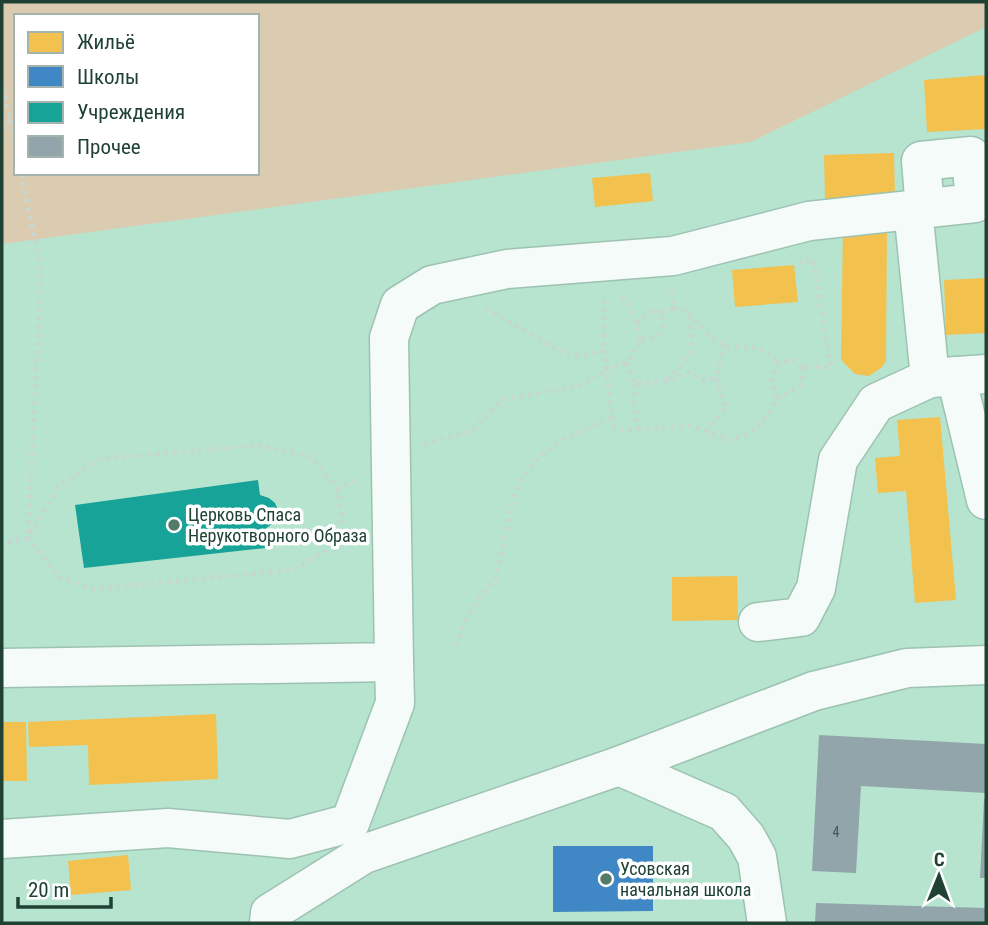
<svg xmlns="http://www.w3.org/2000/svg" width="988" height="925" font-family="'Roboto Condensed',sans-serif">
<style>
.green{fill:#dbcbb0;fill-rule:evenodd}
.homes{fill:#f2c14e}
.schools{fill:#3f88c5}
.public{fill:#17a398}
.building{fill:#92a5ab}
.lines{fill:none;stroke-linecap:round;stroke-linejoin:round}
.minor-casing{stroke:#9dc2b2;stroke-width:41}
.path{stroke:#c8d6d0;stroke-width:4.5;stroke-dasharray:3.5 5;stroke-linecap:butt}
.minor{stroke:#f4fbf8;stroke-width:38}
.poi-dot{fill:#547b6a;stroke:#fff;stroke-width:2.5}
.labels{text-anchor:middle;stroke-width:7;stroke-linejoin:round;paint-order:stroke}
.number-label{font-size:14px;fill:#3c5b52}
.poi-label{font-size:18px;fill:#1f4234;stroke:#fff;text-anchor:start}
</style>
<rect width="100%" height="100%" fill="#b6e4cf"/>
<path class="green" d="M 2,2 L 986,2 L 986,27 L 751,142 L 2,244 ZM 16,16 L 257,16 L 257,173 L 16,173 Z"/>
<g class="homes">
<path d="M 986,75 L 986,129 L 927,132 L 924,80 Z"/>
<path d="M 894,153 L 895,198 L 825,200 L 824,155 Z"/>
<path d="M 650,173 L 653,201 L 595,207 L 592,178 Z"/>
<path d="M 843,227 L 887,227 L 886,361 L 882,367 L 869,376 L 855,374 L 841,360 Z"/>
<path d="M 794,265 L 798,302 L 735,307 L 732,270 Z"/>
<path d="M 986,278 L 986,333 L 946,335 L 944,280 Z"/>
<path d="M 940,417 L 956,600 L 915,603 L 906,491 L 878,493 L 875,458 L 900,456 L 897,420 Z"/>
<path d="M 737,576 L 738,620 L 672,621 L 672,577 Z"/>
<path d="M 216,714 L 218,779 L 89,785 L 88,745 L 29,747 L 28,722 Z"/>
<path d="M 2,722 L 26,722 L 27,781 L 2,781 Z"/>
<path d="M 128,855 L 131,890 L 71,895 L 68,861 Z"/>
</g>
<path class="schools" d="M 553,846 L 653,846 L 653,911 L 553,912 Z"/>
<path class="public" d="M 258,480 L 260,495 L 269,498 L 275,503 L 278,510 L 275,522 L 265,529 L 266,548 L 84,568 L 75,505 Z"/>
<g class="building">
<path d="M 819,735 L 986,744 L 986,793 L 861,786 L 856,873 L 812,871 Z"/>
<path d="M 984,799 L 986,799 L 986,878 L 980,878 Z"/>
<path d="M 816,903 L 986,908 L 986,923 L 815,923 Z"/>
</g>
<g class="lines">
<defs>
<g id="minor">
<path d="M 913,209 L 930,378 L 986,374"/>
<path d="M 956,376 L 986,500"/>
<path d="M 758,622 L 801,617 L 816,588 L 838,460 L 876,403 L 930,378"/>
<path d="M 2,668 L 394,662 L 389,338 L 400,305 L 432,285 L 507,269 L 673,256 L 809,221 L 975,203 L 971,156 L 921,161 L 925,209"/>
<path d="M 619,766 L 724,812 L 746,837 L 757,857 L 767,923"/>
<path d="M 2,839 L 168,828 L 290,839 L 350,823 L 395,703 L 394,662"/>
<path d="M 269,923 L 270,913 L 364,854 L 619,766 L 814,691 L 907,668 L 986,665"/>
</g>
</defs>
<use href="#minor" class="minor-casing"/>
<g class="path">
<path d="M 2,79 L 16,147"/>
<path d="M 2,128 L 10,119"/>
<path d="M 486,308 L 566,355 L 585,355 L 604,350 L 604,297 L 606,296"/>
<path d="M 673,308 L 686,311 L 710,336 L 724,346 L 759,348 L 779,363"/>
<path d="M 662,313 L 673,308 L 672,290"/>
<path d="M 637,324 L 653,310 L 662,313 L 663,325 L 657,337 L 642,340"/>
<path d="M 604,350 L 613,426 L 621,431 L 690,425 L 729,440 L 747,434 L 764,420 L 777,399 C 771,385 770,376 779,363 L 793,360 L 803,367 L 831,367 L 813,260 L 800,262"/>
<path d="M 626,363 L 635,384 L 667,381 L 689,372 L 702,380 L 716,378"/>
<path d="M 606,369 L 626,363 L 642,340 L 629,305 L 620,294"/>
<path d="M 667,380 C 690,357 698,347 687,315"/>
<path d="M 635,384 L 634,401 L 637,428"/>
<path d="M 777,399 L 802,384 L 803,367"/>
<path d="M 706,432 L 726,407 L 716,378 L 724,346"/>
<path d="M 424,444 L 471,431 L 502,400 L 581,385 L 607,371"/>
<path d="M 337,490 L 357,478"/>
<path d="M 2,549 L 11,541 L 28,538 L 58,487 L 99,459 L 257,445 L 311,457 L 337,490 L 343,518 L 326,551 L 293,570 L 93,589 L 60,578 L 28,538 L 41,269 L 21,173"/>
<path d="M 456,645 L 466,618 L 480,597 L 495,580 L 514,496 L 525,475 L 540,456 L 564,439 L 612,417"/>
</g>
<use href="#minor" class="minor"/>
</g>
<g class="poi-dot">
<circle cx="174" cy="525" r="7"/>
<circle cx="606" cy="879" r="7"/>
</g>
<g class="labels">
<g class="number-label">
<text x="836" y="837">4</text>
</g>
<g class="poi-label">
<text x="188" y="521">Церковь Спаса<tspan x="188" dy="21">Нерукотворного Образа</tspan></text>
<text x="620" y="875">Усовская<tspan x="620" dy="21">начальная школа</tspan></text>
</g>
</g>
<rect width="988" height="925" fill="none" stroke="#1f4234" stroke-width="7"/>
<rect x="14" y="14" width="245" height="161" fill="#ffffff" stroke="#a5b3ae" stroke-width="2"/>
<rect x="28" y="32" width="35" height="21" fill="#f2c14e" stroke="#a5b3ae" stroke-width="2"/>
<text x="77" y="49" font-size="21" fill="#1f4234">Жильё</text>
<rect x="28" y="66" width="35" height="21" fill="#3f88c5" stroke="#a5b3ae" stroke-width="2"/>
<text x="77" y="84" font-size="21" fill="#1f4234">Школы</text>
<rect x="28" y="102" width="35" height="21" fill="#17a398" stroke="#a5b3ae" stroke-width="2"/>
<text x="77" y="119" font-size="21" fill="#1f4234">Учреждения</text>
<rect x="28" y="136" width="35" height="21" fill="#92a5ab" stroke="#a5b3ae" stroke-width="2"/>
<text x="77" y="154" font-size="21" fill="#1f4234">Прочее</text>
<g transform="translate(939 876) rotate(1)" stroke="#ffffff" stroke-width="5" paint-order="stroke">
<path d="M0-5L12 26L0 18L-12 26Z" fill="#1f4234"/>
<text y="-10" font-size="19" font-weight="bold" text-anchor="middle" fill="#1f4234">С</text>
</g>
<path d="M18 897v10h93v-10" fill="none" stroke="#1f4234" stroke-width="3.5"/>
<text x="28" y="897" font-size="21" fill="#1f4234" stroke="#ffffff" stroke-width="5" paint-order="stroke">20 m</text>
</svg>
